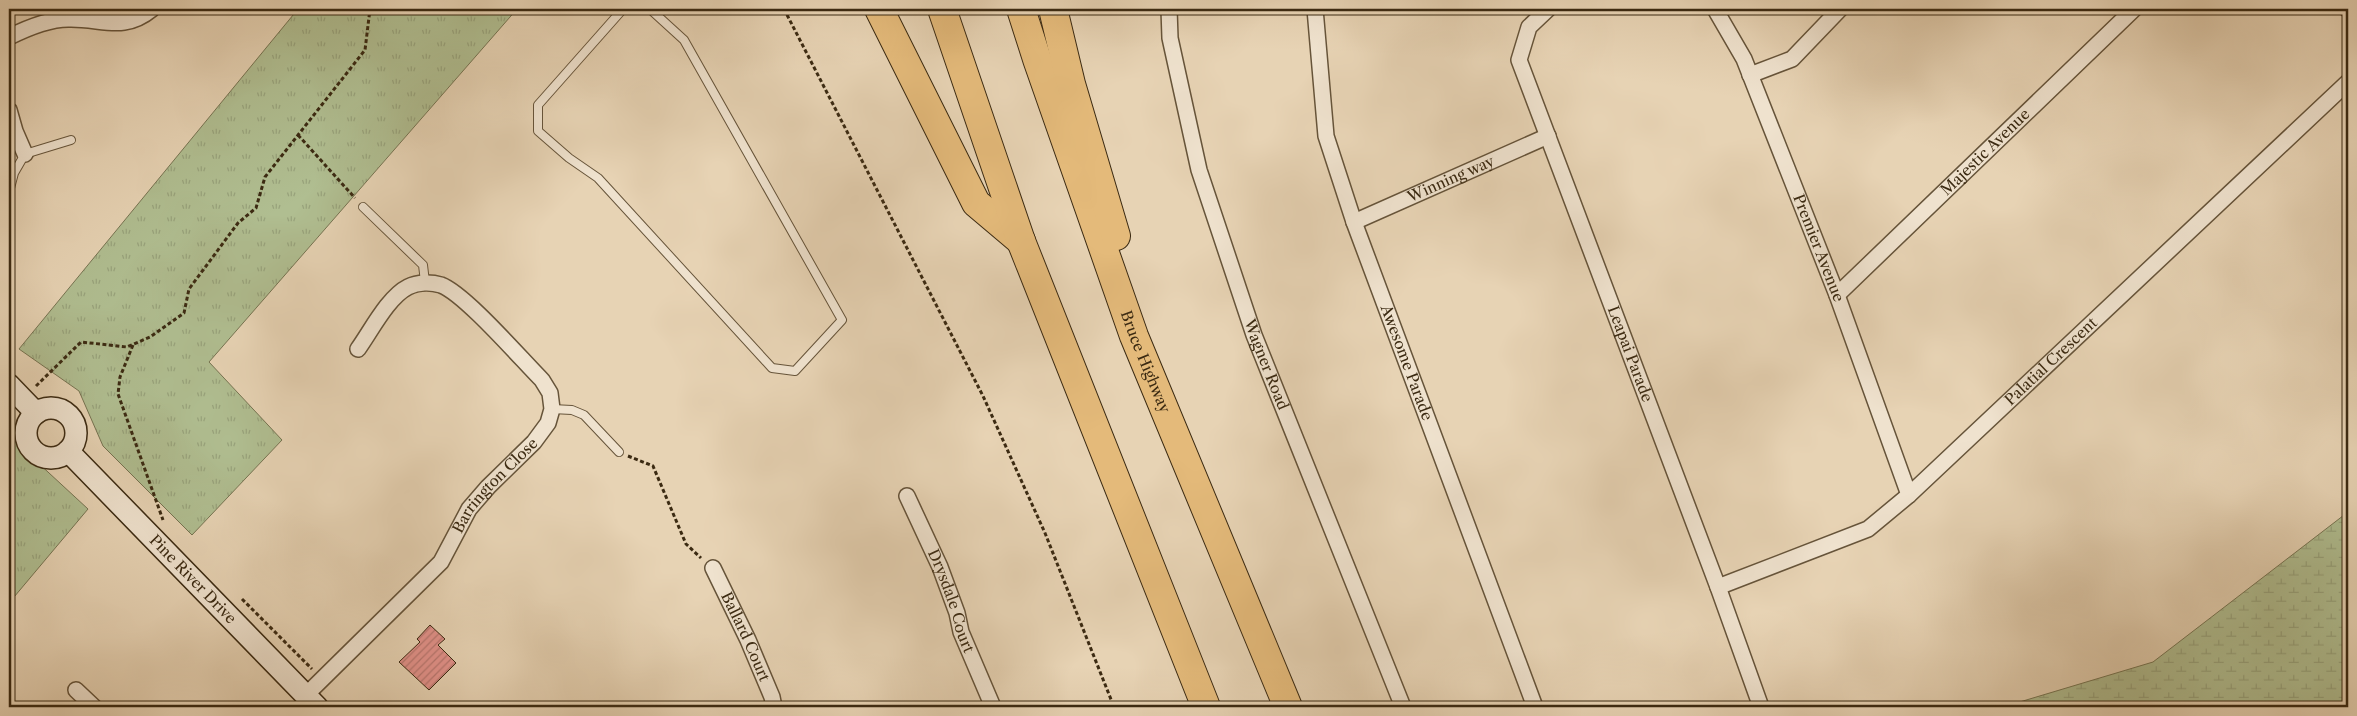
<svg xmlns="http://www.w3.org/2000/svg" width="2357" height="716" font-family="'Libre Caslon Text',serif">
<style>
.grass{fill:url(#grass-tufts);stroke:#767452}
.wetland{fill:url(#wetland-marsh);stroke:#767452}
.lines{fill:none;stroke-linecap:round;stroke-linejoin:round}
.stream{stroke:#747e74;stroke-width:5.5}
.building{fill:url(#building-hatch);stroke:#3b2a12}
.lane-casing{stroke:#66543a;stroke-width:10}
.street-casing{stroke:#66543a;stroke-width:18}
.secondary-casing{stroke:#3b2a12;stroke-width:24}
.highway-casing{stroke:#3b2a12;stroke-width:30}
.path{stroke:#3b2a12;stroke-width:3;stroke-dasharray:4 2.5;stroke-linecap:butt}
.lane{stroke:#efe2ce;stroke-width:8}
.street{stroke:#efe2ce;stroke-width:15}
.secondary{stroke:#efe2ce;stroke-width:21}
.highway{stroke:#e4ba7a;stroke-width:28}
.labels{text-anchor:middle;stroke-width:4;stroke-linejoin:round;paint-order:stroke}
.street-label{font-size:15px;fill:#3b2a12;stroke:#efe2ce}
</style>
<defs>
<pattern id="grass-tufts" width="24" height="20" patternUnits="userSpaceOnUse" patternTransform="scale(1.25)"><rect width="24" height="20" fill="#b0be91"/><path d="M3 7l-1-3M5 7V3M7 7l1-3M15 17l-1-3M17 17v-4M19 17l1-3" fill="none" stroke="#98a37c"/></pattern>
<pattern id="wetland-marsh" width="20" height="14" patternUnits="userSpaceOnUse" patternTransform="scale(1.25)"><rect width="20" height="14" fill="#b0be91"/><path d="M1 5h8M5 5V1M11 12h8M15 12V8" fill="none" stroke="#98a37c"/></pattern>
<pattern id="building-hatch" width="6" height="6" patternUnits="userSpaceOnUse" patternTransform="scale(1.25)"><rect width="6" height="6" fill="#e2928b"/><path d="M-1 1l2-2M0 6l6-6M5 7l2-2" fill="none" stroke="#b87770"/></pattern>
</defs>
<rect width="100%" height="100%" fill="#e7d3b4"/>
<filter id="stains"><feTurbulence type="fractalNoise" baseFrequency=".004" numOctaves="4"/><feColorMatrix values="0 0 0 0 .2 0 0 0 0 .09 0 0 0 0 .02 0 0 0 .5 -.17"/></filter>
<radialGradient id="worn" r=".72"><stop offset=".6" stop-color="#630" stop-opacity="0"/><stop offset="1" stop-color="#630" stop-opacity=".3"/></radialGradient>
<g class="grass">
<path d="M 298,9 L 517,9 L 209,362 L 282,440 L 192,535 L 103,446 L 79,391 L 19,349 Z"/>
<path d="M 9,436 L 88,509 L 9,603 Z"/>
</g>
<path class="wetland" d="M 2348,512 L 2348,707 L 2003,707 L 2153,662 Z"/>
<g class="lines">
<path class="stream" d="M 2342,707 L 2348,704"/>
</g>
<path class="building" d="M 430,625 L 445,639 L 438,645 L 456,663 L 429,690 L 399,662 L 420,642 L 417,639 Z"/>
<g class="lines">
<defs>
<g id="lane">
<path d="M 623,9 L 538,105 L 538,131 L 569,158 L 598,178 L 772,368 L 795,371 L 842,320 L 684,40 L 650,9"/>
<path d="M 9,192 L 14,173 L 25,154 L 71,140"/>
<path d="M 363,207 L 423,265 L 425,282"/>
<path d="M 552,409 L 572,410 L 584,415 L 619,452"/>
</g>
<g id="street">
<path id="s1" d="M 1169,9 L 1170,38 L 1199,170 L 1254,335 L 1403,707"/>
<path id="s2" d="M 1315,9 L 1326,136 L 1354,222 L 1535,707"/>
<path id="s3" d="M 1548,9 L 1529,27 L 1519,60 L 1718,587 L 1761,707"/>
<path id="s4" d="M 1715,9 L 1744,59 L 1837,295 L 1909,495"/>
<path d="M 2347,9 L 2348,10"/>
<path d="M 9,37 C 27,28 50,18 71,19 C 104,19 124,32 152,9"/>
<path d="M 1750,75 L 1792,59 L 1840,9"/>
<path d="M 9,110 L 15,131 L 25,154"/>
<path id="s5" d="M 1354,222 L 1548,136"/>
<path id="s6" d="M 1837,295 L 2134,9"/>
<path id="s7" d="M 907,496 L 940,567 L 957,613 L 961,632 L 993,707"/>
<path id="s8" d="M 713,568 L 748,640 L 772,697 L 774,707"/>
<path id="s9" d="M 1718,587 L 1868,529 L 1909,495 L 2348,82"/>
<path d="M 76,690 L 94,707"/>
<path id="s10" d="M 306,695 L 441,562 L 469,509 L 488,487 L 534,442 L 548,423 L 552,409 L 550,393 L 542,380 C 521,359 465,294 441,285 C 431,282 418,282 408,287 C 388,297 371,331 358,349"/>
</g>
<g id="secondary">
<path d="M 9,385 L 36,413"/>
<circle cx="51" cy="433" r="25"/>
<path id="s11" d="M 68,451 L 317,707"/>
</g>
<g id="highway">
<path d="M 879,9 L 976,203 L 1021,241"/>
<path d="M 942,9 L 1021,241 L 1206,707"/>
<path id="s12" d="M 1021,9 L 1037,59 L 1134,336 L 1288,707"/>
<path d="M 1053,9 L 1071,84 L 1116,236"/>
</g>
</defs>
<use href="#lane" class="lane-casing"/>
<use href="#street" class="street-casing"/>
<use href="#secondary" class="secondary-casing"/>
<use href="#highway" class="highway-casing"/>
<g class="path">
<path d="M 784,9 L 983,396 L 1045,533 L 1114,707"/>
<path d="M 298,135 L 355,198"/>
<path d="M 133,345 L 120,377 L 118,394 L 163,520"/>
<path d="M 36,386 L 81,342 L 127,347 L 150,337 L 184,313 L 189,289 L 238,223 L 256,208 L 265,177 L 365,50 L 370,9"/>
<path d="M 628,456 L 653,466 L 686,544 L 701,558"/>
<path d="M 242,599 L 312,669"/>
</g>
<use href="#lane" class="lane"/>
<use href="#street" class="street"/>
<use href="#secondary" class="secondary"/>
<use href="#highway" class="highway"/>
</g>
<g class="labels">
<g class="street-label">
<text dy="5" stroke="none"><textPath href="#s6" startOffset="206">Majestic Avenue</textPath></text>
<text dy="5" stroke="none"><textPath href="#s5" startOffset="106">Winning way</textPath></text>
<text dy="5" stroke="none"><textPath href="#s4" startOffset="261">Premier Avenue</textPath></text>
<text dy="5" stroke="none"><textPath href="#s3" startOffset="375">Leapai Parade</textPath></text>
<text dy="5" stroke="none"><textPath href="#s12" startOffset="374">Bruce Highway</textPath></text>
<text dy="5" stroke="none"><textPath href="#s2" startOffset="368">Awesome Parade</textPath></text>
<text dy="5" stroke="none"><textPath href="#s9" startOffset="409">Palatial Crescent</textPath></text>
<text dy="5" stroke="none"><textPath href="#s1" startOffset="370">Wagner Road</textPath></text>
<text dy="5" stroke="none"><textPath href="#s10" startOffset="284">Barrington Close</textPath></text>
<text dy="5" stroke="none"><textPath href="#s11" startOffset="179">Pine River Drive</textPath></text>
<text dy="5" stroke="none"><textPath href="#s7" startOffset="114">Drysdale Court</textPath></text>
<text dy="5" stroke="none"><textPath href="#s8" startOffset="76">Ballard Court</textPath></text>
</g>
</g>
<rect width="2357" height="716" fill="none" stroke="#e7d3b4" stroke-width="30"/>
<rect x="10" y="10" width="2337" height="696" fill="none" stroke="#3b2a12" stroke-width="2.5"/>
<rect x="15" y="15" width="2327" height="686" fill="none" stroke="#3b2a12"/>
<rect width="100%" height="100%" filter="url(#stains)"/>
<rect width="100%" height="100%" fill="url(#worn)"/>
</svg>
